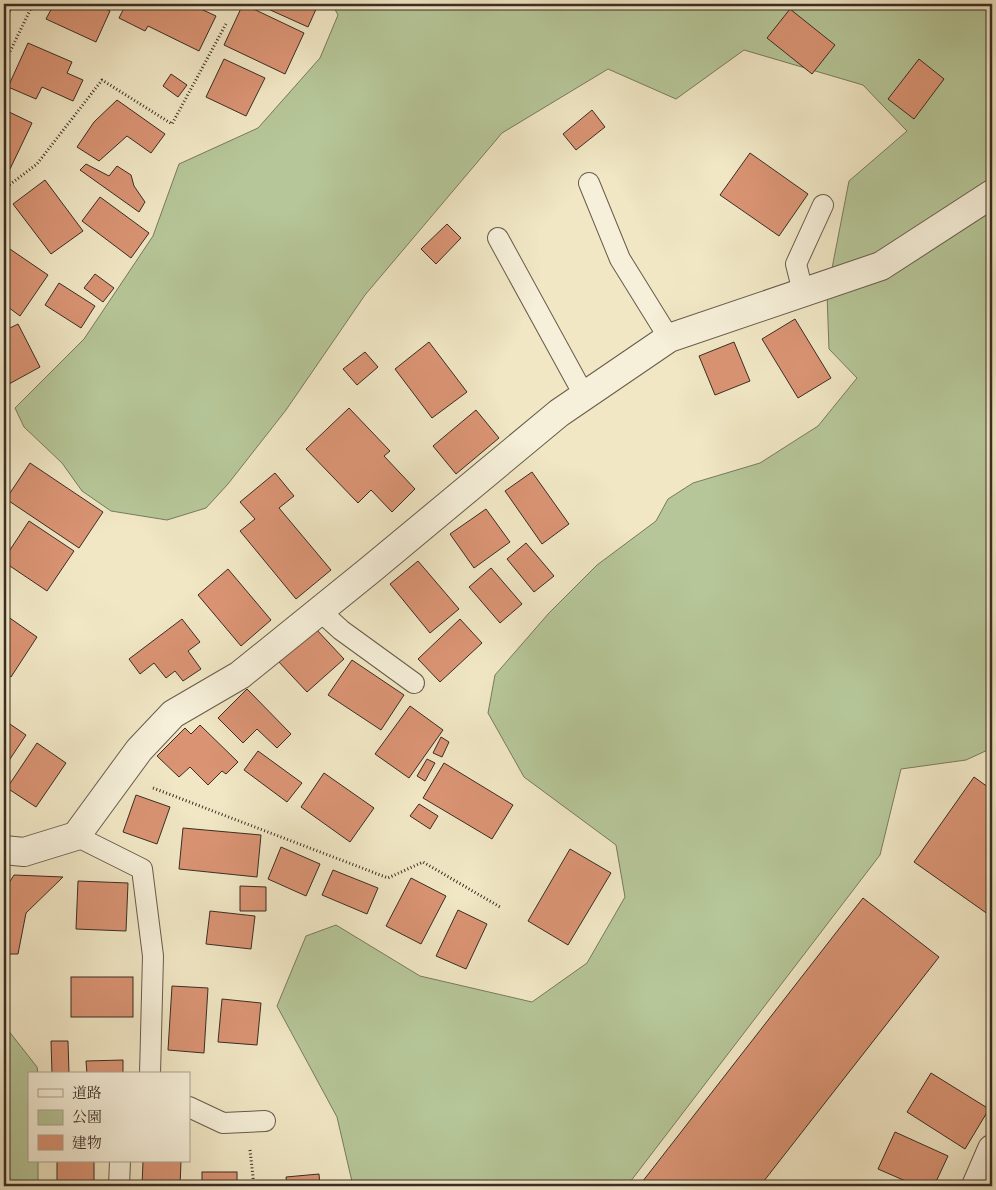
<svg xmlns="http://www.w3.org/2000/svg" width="996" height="1190" font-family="'IM FELL DW Pica','Noto Serif JP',serif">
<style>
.green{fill:#b6c698;stroke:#787a5e}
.building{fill:#da9474;stroke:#3a2d24}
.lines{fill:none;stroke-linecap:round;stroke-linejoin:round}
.lane-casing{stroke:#685c4c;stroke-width:22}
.street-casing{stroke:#685c4c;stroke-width:30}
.path{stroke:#3a2d24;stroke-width:3;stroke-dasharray:1 2.5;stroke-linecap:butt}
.lane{stroke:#f6efd9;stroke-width:20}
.street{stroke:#f6efd9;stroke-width:28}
</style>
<rect width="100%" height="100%" fill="#f1e7c5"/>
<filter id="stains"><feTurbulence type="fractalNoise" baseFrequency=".004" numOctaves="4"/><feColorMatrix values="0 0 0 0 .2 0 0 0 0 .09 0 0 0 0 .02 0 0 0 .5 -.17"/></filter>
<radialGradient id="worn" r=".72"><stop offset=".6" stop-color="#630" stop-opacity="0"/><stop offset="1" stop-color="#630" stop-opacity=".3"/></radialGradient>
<g class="green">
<path d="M 332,4 L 992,4 L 992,748 L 966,760 L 901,769 L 880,855 L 627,1186 L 353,1186 L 337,1117 L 277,1006 L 306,936 L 336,925 L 420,976 L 532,1002 L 587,963 L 625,897 L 616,845 L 524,777 L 488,713 L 495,675 L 549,613 L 597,565 L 656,521 L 668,499 L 693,483 L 760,463 L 818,426 L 857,378 L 829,349 L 827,294 L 849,181 L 907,131 L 863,85 L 744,50 L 676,99 L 608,69 L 502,133 L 365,295 L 286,410 L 228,484 L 206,508 L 167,520 L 111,511 L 82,491 L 62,463 L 24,427 L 15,408 L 84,339 L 153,236 L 179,164 L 258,128 L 320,58 L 338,15 Z"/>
<path d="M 4,1025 L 37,1067 L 38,1074 L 29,1074 L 29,1161 L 38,1161 L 38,1186 L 4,1186 Z"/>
</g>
<g class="building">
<path d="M 4,4 L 13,4 L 7,19 L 4,18 Z"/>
<path d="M 54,4 L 95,4 L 110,11 L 96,42 L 46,19 Z"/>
<path d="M 126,4 L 190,4 L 216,16 L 199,51 L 148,26 L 145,31 L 119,18 Z"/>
<path d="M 243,4 L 304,33 L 285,74 L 224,45 Z"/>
<path d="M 257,4 L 310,4 L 317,7 L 308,27 Z"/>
<path d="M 790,9 L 835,45 L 812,74 L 767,38 Z"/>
<path d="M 28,43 L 72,62 L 67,73 L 83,80 L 73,101 L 42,87 L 36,99 L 8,87 Z"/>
<path d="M 224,59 L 265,78 L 246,116 L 206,97 Z"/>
<path d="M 919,59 L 944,79 L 914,119 L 888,99 Z"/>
<path d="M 171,74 L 187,85 L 178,97 L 163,86 Z"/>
<path d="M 117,100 L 165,134 L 151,153 L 127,136 L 99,161 L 77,147 L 94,122 Z"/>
<path d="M 5,110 L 32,123 L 10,169 L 4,166 Z"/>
<path d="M 592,110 L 605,127 L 576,150 L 563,134 Z"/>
<path d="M 750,153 L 808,194 L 779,236 L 720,195 Z"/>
<path d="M 86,164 L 109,176 L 117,166 L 131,175 L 134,186 L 145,202 L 139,212 L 80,170 Z"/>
<path d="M 45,180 L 83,231 L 51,254 L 13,204 Z"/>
<path d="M 100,197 L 149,233 L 131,258 L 82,221 Z"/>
<path d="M 447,224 L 461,238 L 436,264 L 421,249 Z"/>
<path d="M 4,245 L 48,275 L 20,316 L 4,304 Z"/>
<path d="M 95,274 L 114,288 L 103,302 L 84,288 Z"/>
<path d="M 59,283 L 95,306 L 81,328 L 45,305 Z"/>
<path d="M 795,319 L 831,378 L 798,398 L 762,339 Z"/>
<path d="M 18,324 L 40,367 L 9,384 L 4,375 L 4,331 Z"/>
<path d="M 429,342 L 467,392 L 432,418 L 395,369 Z"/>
<path d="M 734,342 L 750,381 L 715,395 L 699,356 Z"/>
<path d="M 365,352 L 378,367 L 357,385 L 343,369 Z"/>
<path d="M 349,408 L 390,451 L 384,456 L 415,489 L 392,512 L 371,490 L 358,503 L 306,449 Z"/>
<path d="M 476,410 L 499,438 L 456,474 L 433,446 Z"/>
<path d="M 30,463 L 103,512 L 79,548 L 6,499 Z"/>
<path d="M 532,472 L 569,524 L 542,544 L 505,491 Z"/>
<path d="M 275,473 L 294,496 L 279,508 L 331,570 L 296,599 L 240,531 L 255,519 L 240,502 Z"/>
<path d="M 486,509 L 510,542 L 474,568 L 450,534 Z"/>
<path d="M 29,521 L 74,551 L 47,591 L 4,562 L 4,559 Z"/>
<path d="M 526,543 L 554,576 L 534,592 L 507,559 Z"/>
<path d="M 418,561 L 459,609 L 430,633 L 390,584 Z"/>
<path d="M 491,568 L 522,604 L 500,623 L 469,587 Z"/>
<path d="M 228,569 L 271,620 L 241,646 L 198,595 Z"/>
<path d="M 4,614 L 37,637 L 11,677 L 4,672 Z"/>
<path d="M 182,619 L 200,642 L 188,651 L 201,669 L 183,681 L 175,671 L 166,678 L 154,663 L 140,674 L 129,659 Z"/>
<path d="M 460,619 L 482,643 L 440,682 L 418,659 Z"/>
<path d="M 315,628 L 344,659 L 307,692 L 278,661 Z"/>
<path d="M 352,660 L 404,695 L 381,730 L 328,695 Z"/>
<path d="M 247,689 L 291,734 L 277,748 L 257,729 L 243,743 L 218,718 Z"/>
<path d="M 410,706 L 443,730 L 409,778 L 375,754 Z"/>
<path d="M 4,720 L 26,735 L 4,768 Z"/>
<path d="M 200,725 L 238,762 L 226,774 L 222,771 L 208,785 L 190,767 L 179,777 L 157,756 L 185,728 L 191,734 Z"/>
<path d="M 441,737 L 449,742 L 442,757 L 433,753 Z"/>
<path d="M 37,743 L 66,763 L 36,807 L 7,788 Z"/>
<path d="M 258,751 L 302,783 L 287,802 L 244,770 Z"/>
<path d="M 427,759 L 435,763 L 425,781 L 417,776 Z"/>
<path d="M 444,763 L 513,805 L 492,839 L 423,798 Z"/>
<path d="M 324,773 L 374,808 L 350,842 L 301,807 Z"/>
<path d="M 974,777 L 992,790 L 992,917 L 914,862 Z"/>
<path d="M 136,795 L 170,807 L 157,844 L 123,832 Z"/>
<path d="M 419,804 L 438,816 L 430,829 L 410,816 Z"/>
<path d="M 183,828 L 261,835 L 257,877 L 179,869 Z"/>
<path d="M 281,847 L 320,864 L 306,896 L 268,879 Z"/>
<path d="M 570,849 L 611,873 L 568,945 L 528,921 Z"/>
<path d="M 333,870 L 378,888 L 367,914 L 322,895 Z"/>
<path d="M 14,875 L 63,877 L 26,913 L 18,954 L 4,954 L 4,891 Z"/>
<path d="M 411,878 L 446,896 L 421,944 L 386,926 Z"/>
<path d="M 78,881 L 128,883 L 126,931 L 76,929 Z"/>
<path d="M 240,886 L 266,887 L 266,911 L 240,911 Z"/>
<path d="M 863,898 L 939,957 L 760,1186 L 639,1186 Z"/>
<path d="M 458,910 L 487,924 L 466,969 L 436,956 Z"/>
<path d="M 210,911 L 255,916 L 251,949 L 206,944 Z"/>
<rect x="71" y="977" width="62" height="40"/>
<path d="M 172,986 L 208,988 L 204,1053 L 168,1050 Z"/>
<path d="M 222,999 L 261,1003 L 257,1045 L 218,1042 Z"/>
<path d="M 51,1041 L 68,1041 L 69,1074 L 52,1074 Z"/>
<path d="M 123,1060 L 123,1074 L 87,1074 L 86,1061 Z"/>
<path d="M 931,1073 L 989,1109 L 965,1149 L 907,1112 Z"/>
<path d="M 895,1132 L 948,1156 L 934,1186 L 917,1186 L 878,1169 Z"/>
<rect x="57" y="1161" width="37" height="25"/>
<path d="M 143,1161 L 181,1161 L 180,1186 L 142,1186 Z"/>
<rect x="202" y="1172" width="35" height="14"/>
<path d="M 319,1174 L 320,1186 L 287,1186 L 286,1177 Z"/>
<path d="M 864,1181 L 878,1186 L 862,1186 Z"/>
</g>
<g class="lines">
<defs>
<g id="lane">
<path d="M 589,183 L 620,259 L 669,338"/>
<path d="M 498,238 L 584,395"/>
<path d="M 803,292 L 796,264 L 823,205"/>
<path d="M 319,610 L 341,630 L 414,683"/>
<path d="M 76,836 L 142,869 L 153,956 L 150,1074"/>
<path d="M 189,1107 L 223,1123 L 265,1121"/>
<path d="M 119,1186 L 120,1161"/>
</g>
<g id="street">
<path d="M 4,850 L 24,852 L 76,836 L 139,750 L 173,714 L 240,675 L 370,570 L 559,413 L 669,338 L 881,266 L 992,194"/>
<path d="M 976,1186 L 992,1149"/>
</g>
</defs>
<use href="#lane" class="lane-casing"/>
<use href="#street" class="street-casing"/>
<g class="path">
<path d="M 4,64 L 33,4"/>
<path d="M 4,189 L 37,164 L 102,80 L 172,124 L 227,22"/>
<path d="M 153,788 L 388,878 L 423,862 L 500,907"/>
<path d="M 250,1150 L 254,1186"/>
</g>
<use href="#lane" class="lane"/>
<use href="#street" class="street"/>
</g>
<rect width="996" height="1190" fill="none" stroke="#f1e7c5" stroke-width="20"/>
<rect x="5" y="5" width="986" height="1180" fill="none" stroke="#3a2d24" stroke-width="2.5"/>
<rect x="10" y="10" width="976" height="1170" fill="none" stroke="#3a2d24"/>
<rect x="28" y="1072" width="162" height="90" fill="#f6efd9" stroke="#aba191"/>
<rect x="38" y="1089" width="25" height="8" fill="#f6efd9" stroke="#aba191"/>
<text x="72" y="1098" font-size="15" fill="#3a2d24">道路</text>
<rect x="38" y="1110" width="25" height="15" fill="#b6c698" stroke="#aba191"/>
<text x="72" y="1122" font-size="15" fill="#3a2d24">公園</text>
<rect x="38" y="1135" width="25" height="15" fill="#da9474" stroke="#aba191"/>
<text x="72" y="1148" font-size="15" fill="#3a2d24">建物</text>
<rect width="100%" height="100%" filter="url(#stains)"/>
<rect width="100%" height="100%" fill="url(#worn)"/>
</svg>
